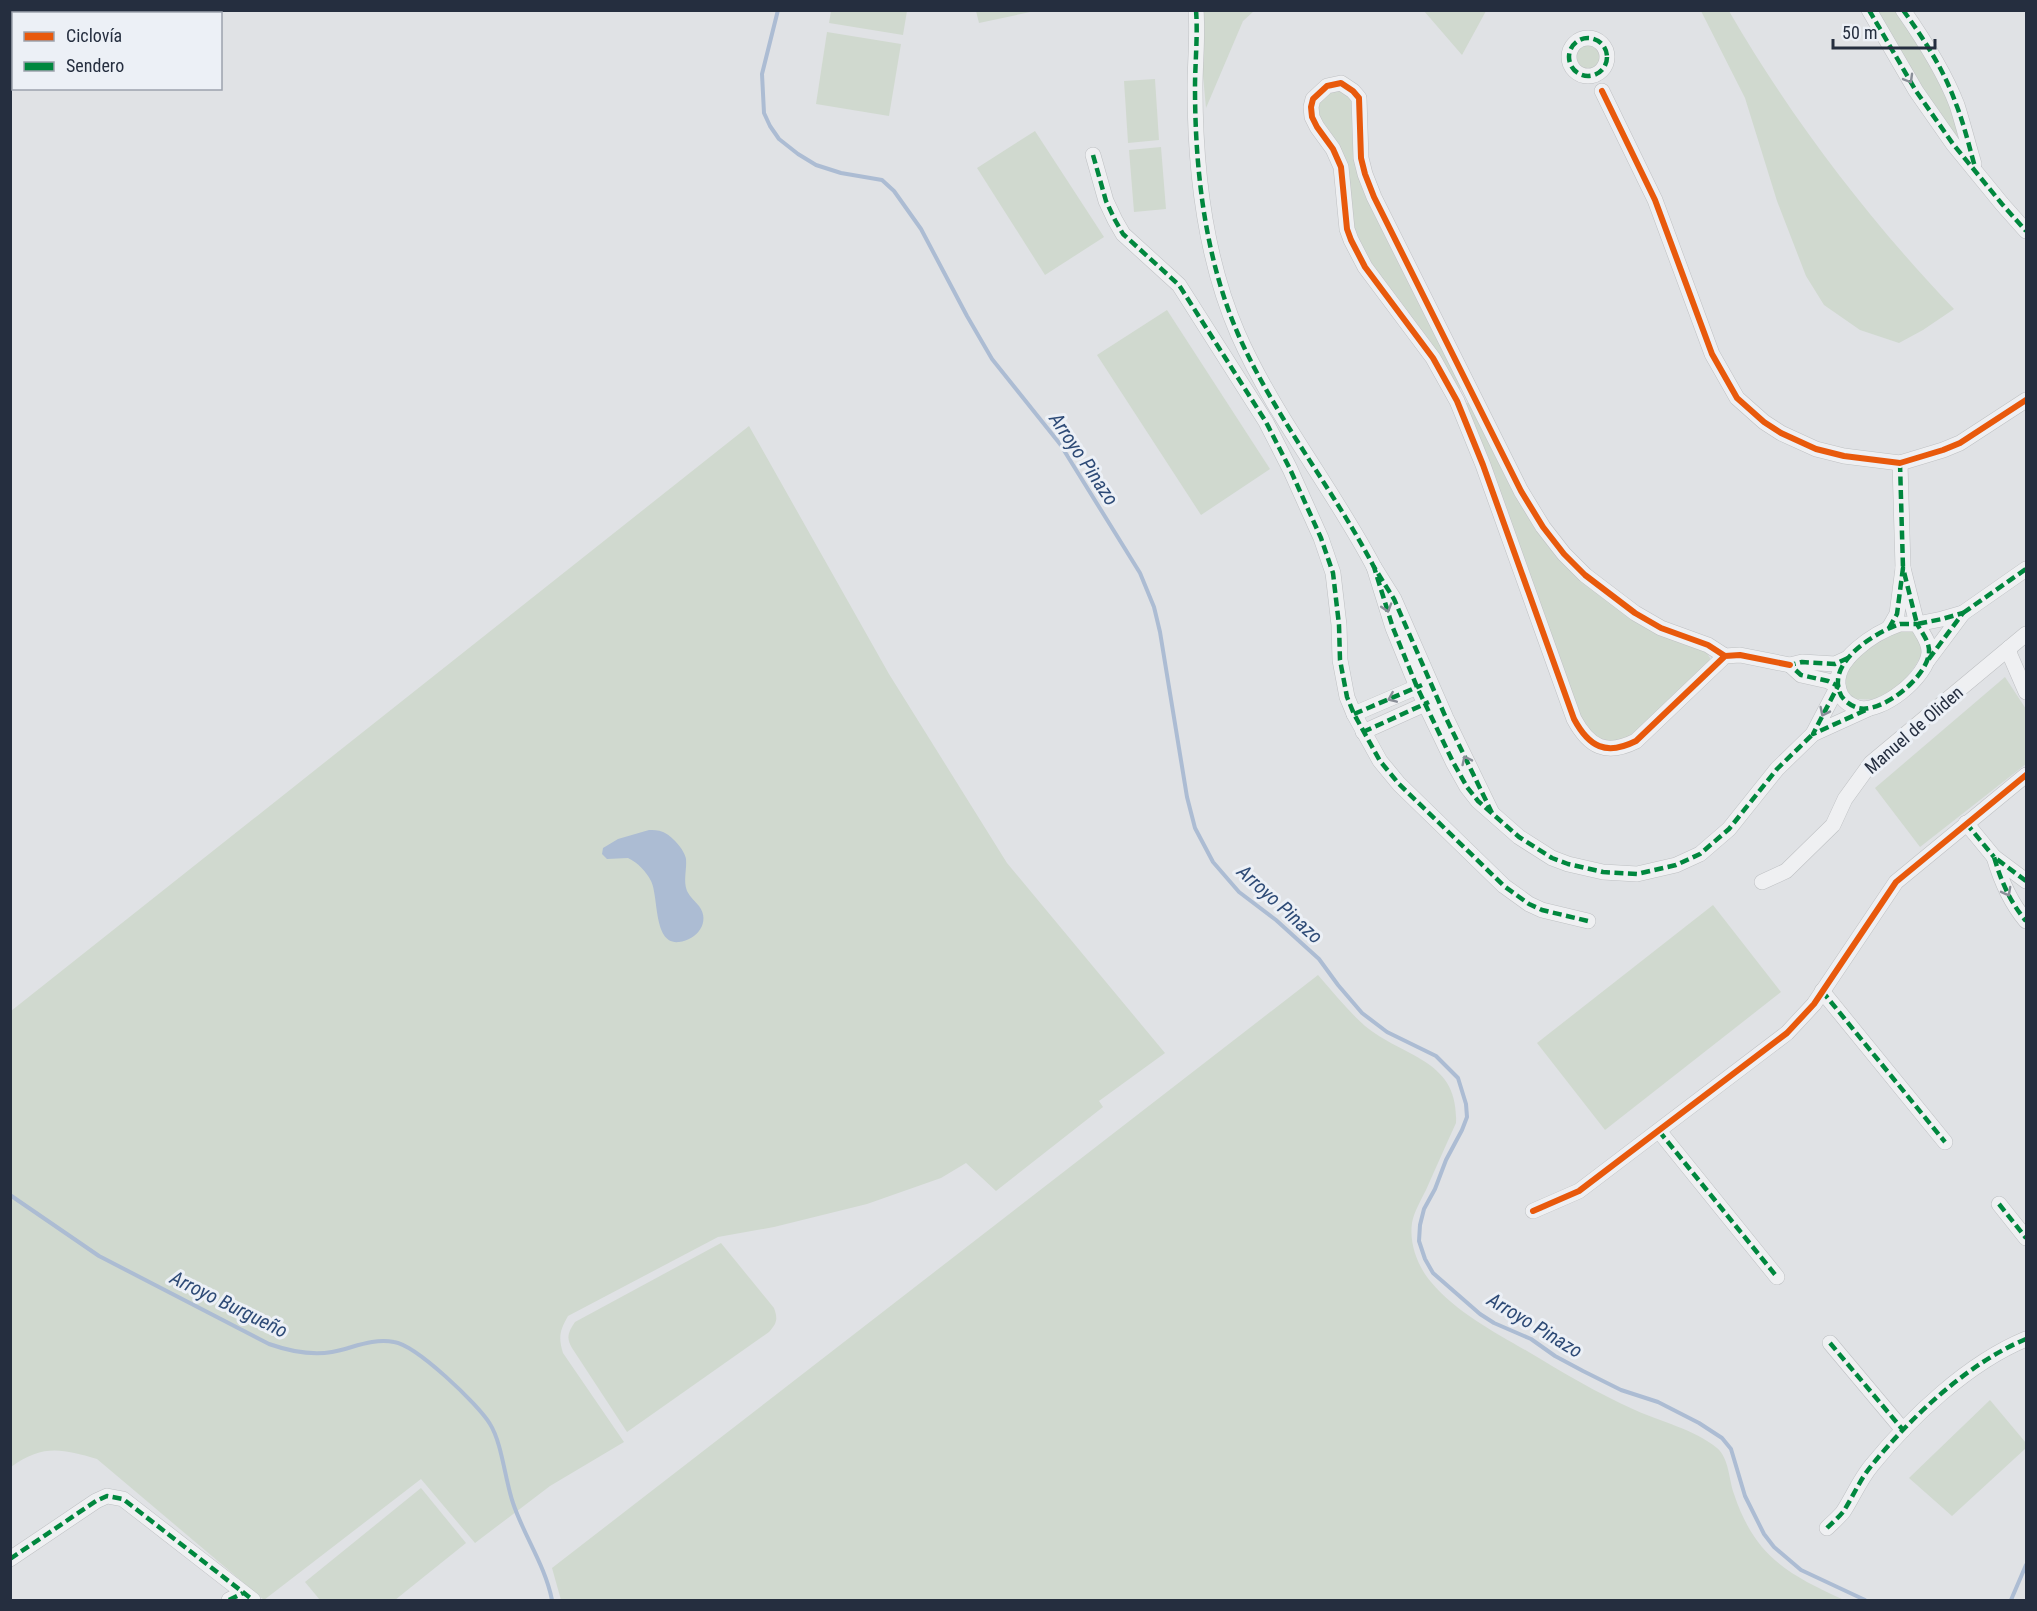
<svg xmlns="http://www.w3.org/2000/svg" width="2037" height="1611" font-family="'Roboto Condensed',sans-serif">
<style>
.green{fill:#d0d9cf}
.water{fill:#acbcd3}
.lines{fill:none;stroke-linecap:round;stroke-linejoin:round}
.stream{stroke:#acbcd3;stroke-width:4}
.street-casing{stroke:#bec0c3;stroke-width:16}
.street{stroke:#eff0f2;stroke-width:15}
.quiet{stroke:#00873e;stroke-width:4.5;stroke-dasharray:9 4.5;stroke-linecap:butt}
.cycleway-casing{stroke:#ecf0f6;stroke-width:10}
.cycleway{stroke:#e8590c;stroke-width:6}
.oneway{stroke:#8a8f98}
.labels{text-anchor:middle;stroke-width:6;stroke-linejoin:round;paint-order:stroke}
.street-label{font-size:18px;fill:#252e3f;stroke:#ecf0f6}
.water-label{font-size:20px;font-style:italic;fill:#2d4a76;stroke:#ecf0f6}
</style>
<rect width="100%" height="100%" fill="#e0e2e5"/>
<g class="green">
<path d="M 831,11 L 907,11 L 903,35 L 829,23 Z"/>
<path d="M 976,11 L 976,10 L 1035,11 L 979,23 Z"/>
<path d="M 1197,11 L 1254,11 L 1243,21 L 1206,108 Z"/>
<path d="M 1424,11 L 1486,11 L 1462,55 Z"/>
<path d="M 1701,11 L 1729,11 C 1791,118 1868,219 1954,309 L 1923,330 L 1899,343 L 1860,330 L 1824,305 L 1806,276 L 1777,201 L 1745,98 Z"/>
<path d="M 1876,11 L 1897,11 C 1921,51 1952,90 1958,138 L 1917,81 Z"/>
<path d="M 827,32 L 901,44 L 889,116 L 816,104 Z"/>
<circle cx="1587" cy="57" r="15"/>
<path d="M 1155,79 L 1159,140 L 1128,143 L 1124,81 Z"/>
<path d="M 1336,90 L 1345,92 L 1351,96 L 1354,106 L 1355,162 L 1461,384 L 1460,389 L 1454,389 L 1359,245 L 1352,218 L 1315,110 L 1326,92 Z"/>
<path d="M 1035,131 L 1104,237 L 1045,275 L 977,168 Z"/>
<path d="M 1161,147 L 1166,209 L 1134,212 L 1129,150 Z"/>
<path d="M 1167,310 L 1270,469 L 1201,515 L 1097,355 Z"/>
<path d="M 1471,402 L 1550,548 L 1707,653 L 1710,658 L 1709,663 C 1695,676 1680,688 1667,701 C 1651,717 1616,761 1591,734 C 1587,729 1584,723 1581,718 L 1465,407 L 1466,403 Z"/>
<path d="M 749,426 L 889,674 L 1007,863 L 1165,1053 L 1099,1101 L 1103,1107 L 996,1191 L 966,1163 L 941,1178 L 867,1204 L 774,1227 L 718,1237 L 568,1316 C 560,1330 558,1337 563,1353 L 624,1442 L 550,1486 L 475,1543 L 421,1479 L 264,1600 L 97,1459 C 62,1449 43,1444 11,1467 L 11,1011 Z"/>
<path d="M 1912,630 L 1924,646 C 1919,668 1895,694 1873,699 C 1867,700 1860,699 1854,699 L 1845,691 L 1844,684 L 1851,662 L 1891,631 Z"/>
<path d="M 2005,677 L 2026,709 L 2026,764 L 1920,847 L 1875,788 Z"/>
<path d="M 1713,905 L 1781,992 L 1605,1130 L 1537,1043 Z"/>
<path d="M 1318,975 C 1334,993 1348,1011 1365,1026 C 1404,1058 1459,1059 1456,1123 C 1446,1145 1436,1167 1426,1190 C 1421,1200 1414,1212 1412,1223 C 1409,1244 1418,1267 1431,1282 C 1456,1312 1494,1332 1527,1351 C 1562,1372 1597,1393 1635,1410 C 1661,1422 1694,1429 1717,1448 C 1729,1458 1729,1480 1734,1494 C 1755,1557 1788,1574 1844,1600 L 561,1600 L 552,1568 Z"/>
<path d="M 721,1243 L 774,1308 C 778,1319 777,1323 769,1332 L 627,1432 L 572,1348 C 566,1338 568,1332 575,1322 Z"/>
<path d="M 1990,1400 L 2026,1443 L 2026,1448 L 1952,1516 L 1909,1478 Z"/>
<path d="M 421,1488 L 466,1543 L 395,1600 L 320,1600 L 305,1582 Z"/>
</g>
<path class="water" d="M 649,830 C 653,830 658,830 663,832 C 671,835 685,850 686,859 C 687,870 683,880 687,891 C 690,897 695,901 699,906 C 711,922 697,940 679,942 C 653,945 659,897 651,881 C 646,871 638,863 628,858 L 607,859 L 602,854 L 603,848 L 618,839 Z"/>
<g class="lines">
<g class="stream">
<path d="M 778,10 L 762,74 L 764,113 L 770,126 L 779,139 L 798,154 L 816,165 L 841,173 L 882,180 L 894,191 L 921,229 L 967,316 L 992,359 L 1060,444 L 1140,573 L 1154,607 L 1160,632 L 1187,797 L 1195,828 L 1213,862 L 1239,892 L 1276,920 L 1319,959 L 1338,985 L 1362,1013 L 1387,1032 L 1436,1056 L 1458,1078 L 1466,1104 L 1467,1117 L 1462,1130 L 1446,1160 L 1435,1189 L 1424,1209 L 1420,1225 L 1419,1241 L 1425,1259 L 1433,1273 L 1480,1314 L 1494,1323 L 1531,1339 L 1555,1356 L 1583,1371 L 1621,1390 L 1658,1402 L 1699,1423 L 1722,1438 L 1731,1449 L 1745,1496 L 1764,1534 L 1774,1547 L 1801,1570 L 1865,1600"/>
<path d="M 10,1195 L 99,1256 L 269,1344 C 289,1351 310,1356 332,1352 C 353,1348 372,1338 394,1342 C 416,1345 478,1404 490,1424 C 502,1443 505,1480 513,1503 C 524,1536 545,1565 552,1600"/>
<path d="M 2011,1600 L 2026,1565"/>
</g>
<defs>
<g id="street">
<path d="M 1196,10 C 1198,36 1195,62 1195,88 C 1195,170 1205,258 1238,334 C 1274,416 1332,487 1374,567"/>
<path d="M 1869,10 L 1916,91 L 1953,144 L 2002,204 L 2026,231"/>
<path d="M 1903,10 C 1924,40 1944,71 1957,105 C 1963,124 1968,144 1974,164"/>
<circle cx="1588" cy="57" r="19"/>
<path d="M 1602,91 L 1655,200 L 1712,354 L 1737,398 L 1764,422 L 1781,433 L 1816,449 L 1844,456 L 1900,463 L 1943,450 L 1960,443 L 2026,400"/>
<path d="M 1093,155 L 1106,201 L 1115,220 L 1123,234 L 1179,285 L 1266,422 L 1290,469 L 1321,538 L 1333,573 L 1339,625 L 1340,660 L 1347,697 L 1354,714 L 1380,761 L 1399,784 L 1504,886 L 1529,904 L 1542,910 L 1588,921"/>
<path d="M 1900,463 L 1903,568"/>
<path d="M 1963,613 L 2026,569"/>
<path d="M 1900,624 L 1917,624 C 1922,633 1930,642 1929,653 C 1927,677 1882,714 1858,708 C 1849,705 1841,699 1839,690 C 1830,660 1876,632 1900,624 Z"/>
<path d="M 1889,628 L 1897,614 L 1903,568 L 1917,624 L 1942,619 L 1963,613 L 1928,660"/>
<path d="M 2009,648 L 2010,655 L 2026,692"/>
<path d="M 1725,656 L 1636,741 C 1606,756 1589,747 1574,719 L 1483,465 L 1457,401 L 1433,358 L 1365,267 L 1351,240 L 1347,229 L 1341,167 L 1333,149 L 1317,127 L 1312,117 L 1311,107 L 1313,99 L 1327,86 L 1341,83 L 1353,91 L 1359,98 L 1361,158 L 1365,174 L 1374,197 L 1521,491 L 1543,527 L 1564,554 L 1585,575 L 1635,613 L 1661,628 L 1708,645 L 1725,656 L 1740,655 L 1790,665"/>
<path d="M 1848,658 L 1835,664 L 1802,662 L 1790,665 L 1801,675 L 1828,681 L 1838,686 L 1813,734 L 1868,709"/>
<path d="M 1354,714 L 1424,684"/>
<path d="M 1363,732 L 1432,701"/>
<path d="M 1492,813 L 1446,718 L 1394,599 L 1374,567 L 1393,628 L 1417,687 L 1453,762 L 1467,787 L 1478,801 L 1519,837 L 1552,858 L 1568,864 L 1603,872 L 1637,874 L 1676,865 L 1700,854 L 1729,829 L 1777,769 L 1813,734"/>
<path d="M 1966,823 L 1994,857"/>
<path d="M 2026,881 L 1994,857 C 2001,881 2010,902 2026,921"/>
<path d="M 1762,882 L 1786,871 L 1833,825 L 1845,799 L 1871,763 L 2026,634"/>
<path d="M 1822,991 L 1945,1142"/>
<path d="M 1659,1131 L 1777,1277"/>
<path d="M 1999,1204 L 2026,1238"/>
<path d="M 1533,1211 L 1579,1191 L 1787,1033 L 1814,1004 L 1896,882 L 2026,775"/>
<path d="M 1830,1343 L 1903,1430"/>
<path d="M 1827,1528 C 1832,1523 1838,1518 1843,1512 C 1853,1497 1860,1479 1872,1465 C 1911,1417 1968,1363 2026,1339"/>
<path d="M 10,1559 L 96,1501 L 107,1496 L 123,1499 L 253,1600"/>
<path d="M 229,1600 L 243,1593"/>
</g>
</defs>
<use href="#street" class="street-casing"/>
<use href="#street" class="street"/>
<g class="quiet">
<path d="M 1196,10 C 1198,36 1195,62 1195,88 C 1195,170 1205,258 1238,334 C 1274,416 1332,487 1374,567"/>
<path d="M 1869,10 L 1916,91 L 1953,144 L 2002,204 L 2026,231"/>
<path d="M 1903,10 C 1924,39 1944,70 1956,104 C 1964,124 1969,146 1975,167"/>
<circle cx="1588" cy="57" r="19"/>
<path d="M 1093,155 L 1106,201 L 1115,220 L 1123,234 L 1179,285 L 1266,422 L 1290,469 L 1321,538 L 1333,573 L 1339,625 L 1340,660 L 1347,697 L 1354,714 L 1380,761 L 1399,784 L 1504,886 L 1529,904 L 1542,910 L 1588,921"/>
<path d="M 1900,463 L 1903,568"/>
<path d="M 1963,613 L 2026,569"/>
<path d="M 1900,624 L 1917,624 C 1922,633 1930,642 1929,653 C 1927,677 1882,714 1858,708 C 1849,705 1841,699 1839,690 C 1830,660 1876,632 1900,624 Z"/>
<path d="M 1889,628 L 1897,614 L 1903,568 L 1917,624 L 1942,619 L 1963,613 L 1928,660"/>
<path d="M 1848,658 L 1835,664 L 1802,662 L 1790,665 L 1801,675 L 1828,681 L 1838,686 L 1813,734 L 1866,710"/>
<path d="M 1354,714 L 1422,685"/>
<path d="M 1363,732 L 1429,702"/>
<path d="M 1492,813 L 1446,718 L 1394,599 L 1374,567 L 1393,628 L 1417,687 L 1453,762 L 1467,787 L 1478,801 L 1519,837 L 1552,858 L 1568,864 L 1603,872 L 1637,874 L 1676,865 L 1700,854 L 1729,829 L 1777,769 L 1813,734"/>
<path d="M 1966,823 L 1994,857"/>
<path d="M 2026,881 L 1994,857 C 2001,881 2010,902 2026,921"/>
<path d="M 1822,991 L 1945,1142"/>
<path d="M 1659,1131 L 1777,1277"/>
<path d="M 1999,1204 L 2026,1238"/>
<path d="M 1830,1343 L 1903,1430"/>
<path d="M 1827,1528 C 1832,1523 1838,1518 1843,1512 C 1853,1497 1860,1479 1872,1465 C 1911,1417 1968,1363 2026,1339"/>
<path d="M 10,1559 L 96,1501 L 107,1496 L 123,1499 L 253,1600"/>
<path d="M 229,1600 L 243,1593"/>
</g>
<defs>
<g id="cycleway">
<path d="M 1602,91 L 1655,200 L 1712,354 L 1737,398 L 1764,422 L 1781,433 L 1816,449 L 1844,456 L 1900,463 L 1943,450 L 1960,443 L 2026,400"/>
<path d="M 1725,656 L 1636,741 C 1606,756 1589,747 1574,719 L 1483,465 L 1457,401 L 1433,358 L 1365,267 L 1351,240 L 1347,229 L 1341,167 L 1333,149 L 1317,127 L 1312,117 L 1311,107 L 1313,99 L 1327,86 L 1341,83 L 1353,91 L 1359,98 L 1361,158 L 1365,174 L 1374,197 L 1521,491 L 1543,527 L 1564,554 L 1585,575 L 1635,613 L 1661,628 L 1708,645 L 1725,656 L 1740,655 L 1790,665"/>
<path d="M 1533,1211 L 1579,1191 L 1787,1033 L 1814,1004 L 1896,882 L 2026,775"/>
</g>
</defs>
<use href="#cycleway" class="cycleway-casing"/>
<use href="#cycleway" class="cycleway"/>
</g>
<defs><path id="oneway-chevron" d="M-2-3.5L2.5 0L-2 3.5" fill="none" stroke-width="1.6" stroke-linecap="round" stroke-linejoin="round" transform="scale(1.5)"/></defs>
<g class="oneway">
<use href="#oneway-chevron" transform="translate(1909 79) rotate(60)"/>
<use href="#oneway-chevron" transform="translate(1387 608) rotate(73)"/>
<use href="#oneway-chevron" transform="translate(1392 698) rotate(157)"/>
<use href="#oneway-chevron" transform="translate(1824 712) rotate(116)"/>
<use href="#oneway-chevron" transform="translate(1466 760) rotate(-116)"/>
<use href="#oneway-chevron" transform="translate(2007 892) rotate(62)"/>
</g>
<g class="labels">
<g class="street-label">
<text transform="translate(1914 730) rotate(-41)" y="6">Manuel de Oliden</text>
</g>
<g class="water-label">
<text transform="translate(1084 459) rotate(56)" y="7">Arroyo Pinazo</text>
<text transform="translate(1280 904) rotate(42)" y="7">Arroyo Pinazo</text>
<text transform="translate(229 1304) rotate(26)" y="7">Arroyo Burgueño</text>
<text transform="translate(1535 1325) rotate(31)" y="7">Arroyo Pinazo</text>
</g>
</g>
<rect width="2037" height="1611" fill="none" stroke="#252e3f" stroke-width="24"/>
<rect x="12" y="12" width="210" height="78" fill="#ecf0f6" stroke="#9ca2ad" stroke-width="1.5"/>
<rect x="24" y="32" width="30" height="9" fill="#e8590c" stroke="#9ca2ad" stroke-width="1.5"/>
<text x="66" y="42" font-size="18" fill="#252e3f">Ciclovía</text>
<rect x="24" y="62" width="30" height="9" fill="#00873e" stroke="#9ca2ad" stroke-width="1.5"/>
<text x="66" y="72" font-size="18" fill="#252e3f">Sendero</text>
<path d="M1833 39v9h102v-9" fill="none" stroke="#252e3f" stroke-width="3"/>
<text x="1842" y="39" font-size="18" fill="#252e3f" stroke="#ecf0f6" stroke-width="4.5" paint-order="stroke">50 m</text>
</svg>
